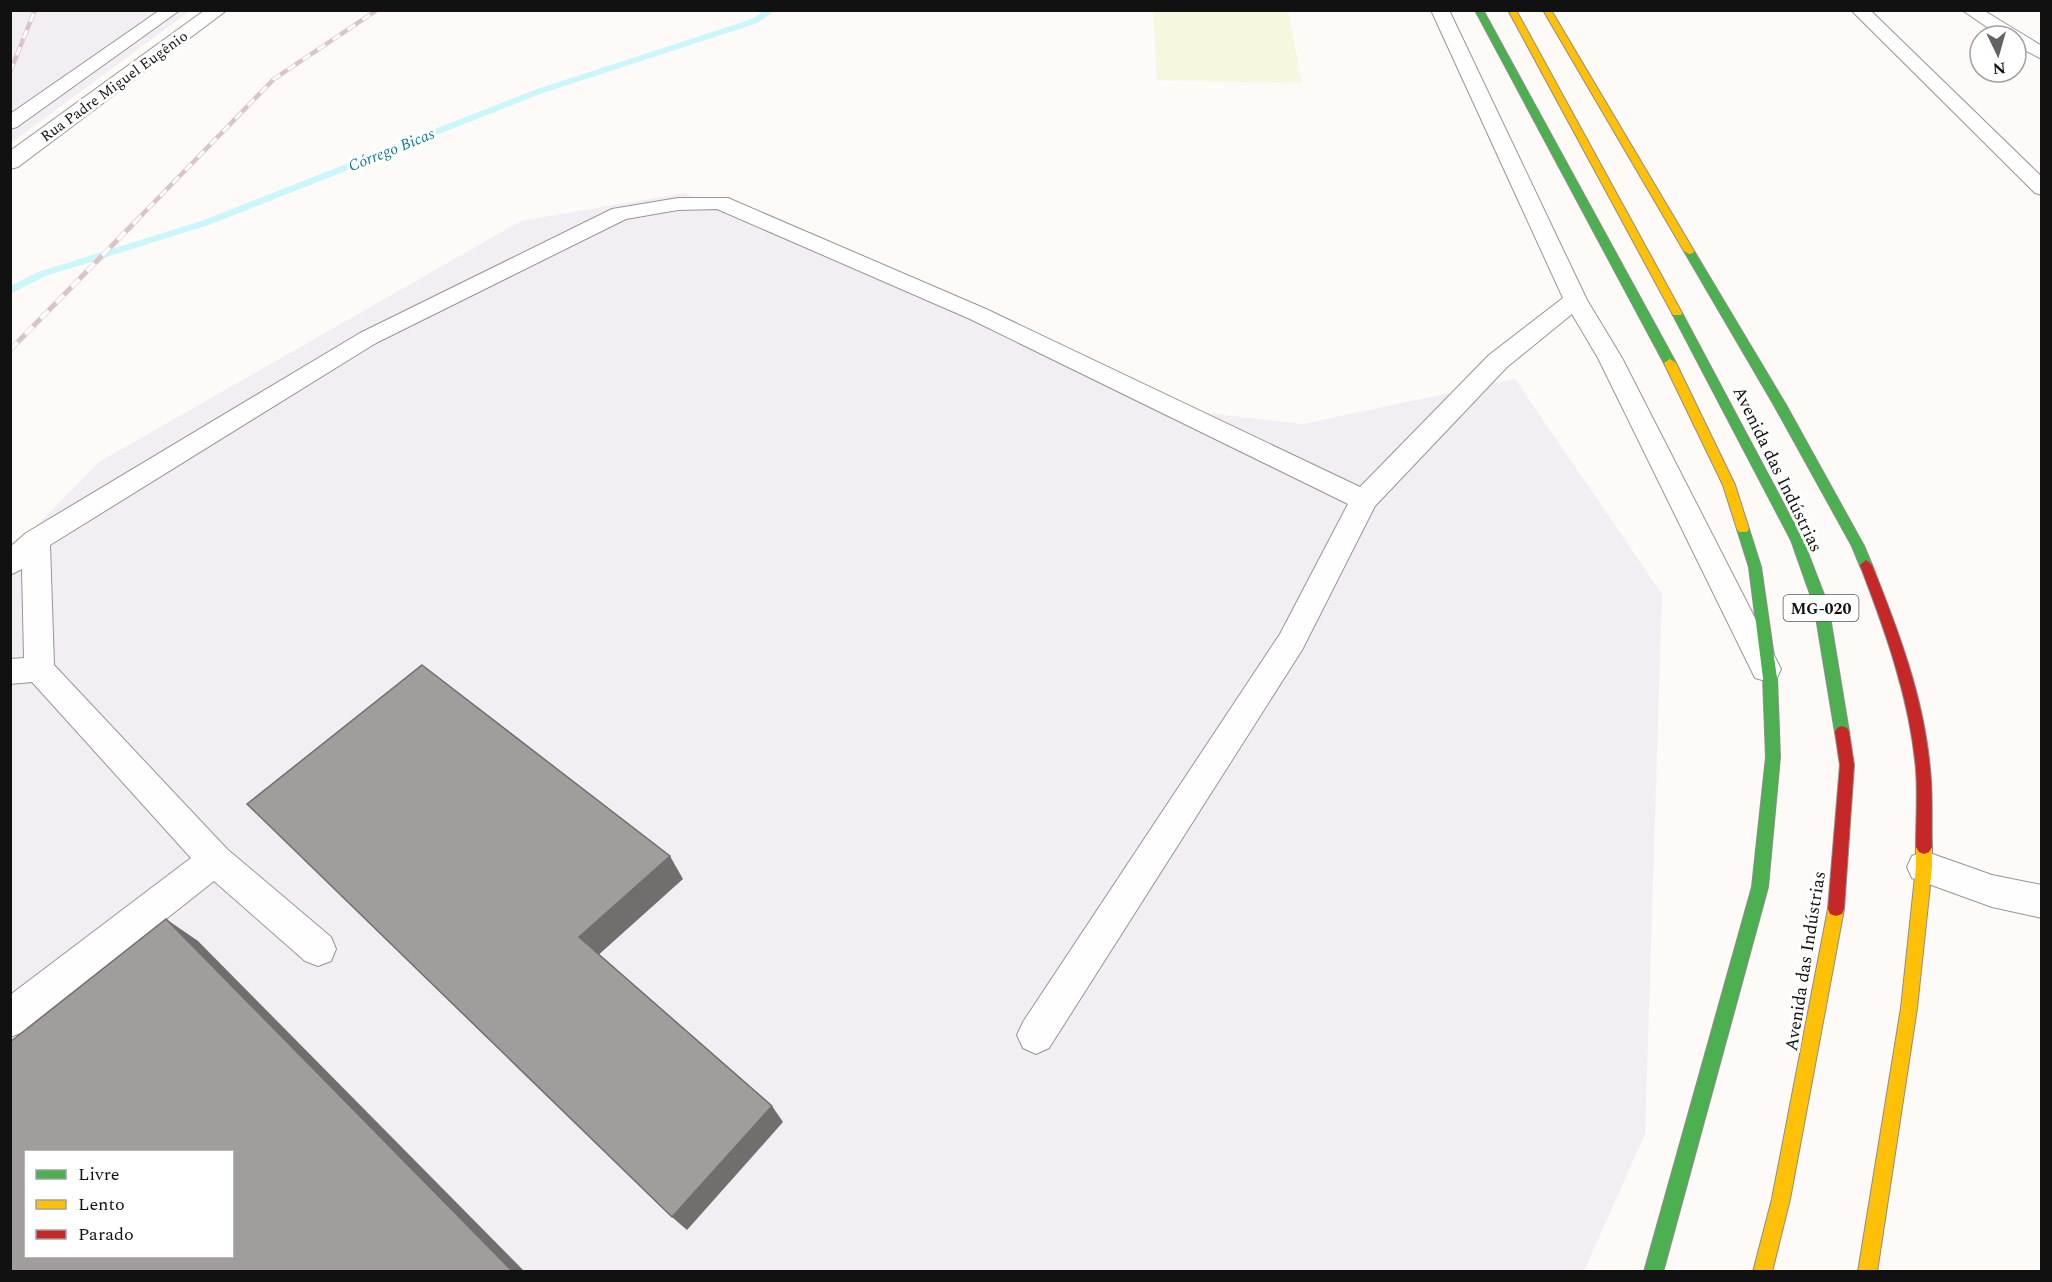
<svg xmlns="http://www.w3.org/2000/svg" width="2052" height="1282" font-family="Spectral,serif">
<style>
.industrial{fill:#f3eef3;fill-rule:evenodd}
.pitch{fill:#f7f7df}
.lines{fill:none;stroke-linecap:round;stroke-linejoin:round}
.stream{fill:#cbf6fa;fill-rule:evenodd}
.lane-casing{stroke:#979695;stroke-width:2}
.street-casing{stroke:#979695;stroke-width:2}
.fast-casing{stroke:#8e8d8b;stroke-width:2}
.slow-casing{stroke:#8e8d8b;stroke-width:2}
.jam-casing{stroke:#8e8d8b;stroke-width:2}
.lane{fill:#fffefe;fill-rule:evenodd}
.street{fill:#fffefe;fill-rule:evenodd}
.fast{fill:#4caf50;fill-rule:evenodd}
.slow{fill:#ffc107;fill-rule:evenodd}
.jam{fill:#c62828;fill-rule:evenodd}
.rail-far1-casing{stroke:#dac4cb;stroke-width:4.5}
.rail-casing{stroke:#dac4cb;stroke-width:5}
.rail-far1{stroke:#fff;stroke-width:3;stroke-dasharray:9;stroke-linecap:butt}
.rail{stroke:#fff;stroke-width:4;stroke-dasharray:11;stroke-linecap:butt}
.shaded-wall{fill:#716e6d}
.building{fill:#a19d9c;stroke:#716e6d;stroke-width:1.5;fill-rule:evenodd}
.labels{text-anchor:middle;stroke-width:6;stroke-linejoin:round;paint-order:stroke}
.far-street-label{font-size:15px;fill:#111;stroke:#fff}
.far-water-label{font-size:16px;font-style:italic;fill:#0f7c8f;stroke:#fff}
.shield{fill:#fff;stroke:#585858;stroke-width:1.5}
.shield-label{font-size:16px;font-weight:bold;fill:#111}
.street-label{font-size:18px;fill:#111;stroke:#fff}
</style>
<rect width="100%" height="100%" fill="#fdfaf7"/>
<g class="industrial">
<path d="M 11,11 L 190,11 L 11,143 Z"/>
<path d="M 684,193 L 1188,411 L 1303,424 L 1515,379 L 1662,594 L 1645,1134 L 1584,1271 L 11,1271 L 10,553 L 99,462 L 521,221 ZM 26,1152 L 232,1152 L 232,1256 L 26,1256 Z"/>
</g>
<path class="pitch" d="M 1153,11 L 1288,11 L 1302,83 L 1157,80 Z"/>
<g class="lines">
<path class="stream" d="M 765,10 L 776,10 L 758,23 L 543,93 L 209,225 L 46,276 L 10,294 L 10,286 L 38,272 L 201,221 L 537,89 L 752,19 Z"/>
<defs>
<g id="lane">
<path d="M 160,10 L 180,10 L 17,127 L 10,129 L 10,114 Z"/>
<path d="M 1431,10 L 1449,10 L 1587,300 L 1622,358 L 1781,669 L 1777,678 L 1766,681 L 1755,678 L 1598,358 L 1572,314 L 1507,367 L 1375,506 L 1302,650 L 1049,1048 L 1036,1054 L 1023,1048 L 1017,1035 L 1023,1022 L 1280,634 L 1348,504 L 970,319 L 717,209 L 678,210 L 626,219 L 376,343 L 50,545 L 54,665 L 227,849 L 331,937 L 336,949 L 331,961 L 318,966 L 305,961 L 214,881 L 23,1032 L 10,1037 L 10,995 L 191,858 L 32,682 L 10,684 L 10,659 L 24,658 L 22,569 L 10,575 L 10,547 L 26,533 L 360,333 L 612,209 L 678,198 L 728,198 L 986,309 L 1360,487 L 1489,355 L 1563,298 Z"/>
<path d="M 1851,10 L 1870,10 L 2042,177 L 2042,195 L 2035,193 Z"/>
<path d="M 1962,10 L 1983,10 L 2042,46 L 2042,59 L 2016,46 L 2016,36 L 2000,36 Z"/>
<path d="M 1924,851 L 1992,875 L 2042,885 L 2042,918 L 1992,907 L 1912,878 L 1907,867 L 1912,856 Z"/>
</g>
<path id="street" d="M 205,10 L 227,10 L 18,167 L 10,169 L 10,151 Z"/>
<g id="fast">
<path d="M 1475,10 L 1483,10 L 1676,363 L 1674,366 L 1670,367 L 1664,363 Z"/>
<path d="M 1689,248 L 1694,251 L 1786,405 L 1864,546 L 1872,565 L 1871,568 L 1861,568 L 1852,546 L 1774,405 L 1684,251 Z"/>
<path d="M 1677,310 L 1682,313 L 1803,540 L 1828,605 L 1849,732 L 1847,736 L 1842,738 L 1837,736 L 1835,732 L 1814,605 L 1791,540 L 1672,313 Z"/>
<path d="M 1743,524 L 1749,529 L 1761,567 L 1777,678 L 1780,757 L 1768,887 L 1663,1272 L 1644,1272 L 1752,887 L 1766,757 L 1763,678 L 1749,567 L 1737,529 Z"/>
</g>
<g id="slow">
<path d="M 1508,10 L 1516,10 L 1682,313 L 1681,315 L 1673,315 L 1672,313 Z"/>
<path d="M 1543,10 L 1551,10 L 1694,251 L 1693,253 L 1689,254 L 1684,251 Z"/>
<path d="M 1670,359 L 1676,363 L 1735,485 L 1749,529 L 1747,532 L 1739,532 L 1737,529 L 1723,485 L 1664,363 Z"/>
<path d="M 1924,840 L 1929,842 L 1932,847 L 1932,867 L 1917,1008 L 1877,1272 L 1858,1272 L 1901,1008 L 1916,867 L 1916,847 L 1919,842 Z"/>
<path d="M 1836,902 L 1842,904 L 1844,909 L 1790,1199 L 1772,1272 L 1753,1272 L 1772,1199 L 1828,909 L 1830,904 Z"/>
</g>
<g id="jam">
<path d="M 1866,560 L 1872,565 C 1898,630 1924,698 1930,769 C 1933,795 1931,821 1932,847 L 1929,852 L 1924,854 L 1919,852 L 1916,847 C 1916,821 1918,795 1916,769 C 1910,699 1885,630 1860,565 Z"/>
<path d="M 1842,726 L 1847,728 L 1849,732 L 1854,765 L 1844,909 L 1842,914 L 1836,916 L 1830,914 L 1828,909 L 1840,765 L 1835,732 L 1837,728 Z"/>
</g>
</defs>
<use href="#lane" class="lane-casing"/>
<use href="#street" class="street-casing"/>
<use href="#fast" class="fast-casing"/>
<use href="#slow" class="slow-casing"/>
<use href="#jam" class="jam-casing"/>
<use href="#lane" class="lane"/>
<use href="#street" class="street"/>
<use href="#fast" class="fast"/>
<use href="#slow" class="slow"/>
<use href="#jam" class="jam"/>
<defs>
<g id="rail-far1">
<path d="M 10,72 L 35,10"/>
<path d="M 135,222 L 274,79 L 377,10"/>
</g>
<path id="rail" d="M 10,350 L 136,221"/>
</defs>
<use href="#rail-far1" class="rail-far1-casing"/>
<use href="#rail" class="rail-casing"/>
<use href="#rail-far1" class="rail-far1"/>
<use href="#rail" class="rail"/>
</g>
<g class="shaded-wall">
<path d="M 670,856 L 683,879 L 595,958 L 579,937 Z"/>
<path d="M 166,919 L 198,941 L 525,1272 L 513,1272 Z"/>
<path d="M 772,1106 L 783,1122 L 687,1230 L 672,1217 Z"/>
</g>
<g class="building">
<path d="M 422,665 L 670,856 L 579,937 L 772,1106 L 672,1217 L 247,804 Z"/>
<path d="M 166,919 L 513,1272 L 10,1272 L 10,1042 ZM 26,1152 L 232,1152 L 232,1257 L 26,1257 Z"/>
</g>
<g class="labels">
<g class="far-street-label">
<text transform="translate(114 86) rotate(-36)" y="5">Rua Padre Miguel Eugênio</text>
</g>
<g class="far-water-label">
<text transform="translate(391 149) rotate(-22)" y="6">Córrego Bicas</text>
</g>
<rect class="shield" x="1783.5" y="595" width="75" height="26" rx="4.5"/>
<g class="shield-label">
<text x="1821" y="614">MG-020</text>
</g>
<g class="street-label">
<text transform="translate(1778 469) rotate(64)" y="6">Avenida das Indústrias</text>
<text transform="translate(1805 961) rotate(-81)" y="6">Avenida das Indústrias</text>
</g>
</g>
<rect width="2052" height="1282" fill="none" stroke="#111111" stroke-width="24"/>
<rect x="24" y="1150" width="210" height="108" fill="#ffffff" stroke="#a0a0a0" stroke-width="1.5"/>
<rect x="36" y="1170" width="30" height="9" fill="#4caf50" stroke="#a0a0a0" stroke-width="1.5"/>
<text x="78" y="1180" font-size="18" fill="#111111">Livre</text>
<rect x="36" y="1200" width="30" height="9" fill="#ffc107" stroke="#a0a0a0" stroke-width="1.5"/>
<text x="78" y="1210" font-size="18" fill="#111111">Lento</text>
<rect x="36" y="1230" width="30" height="9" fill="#c62828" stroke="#a0a0a0" stroke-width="1.5"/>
<text x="78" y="1240" font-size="18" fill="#111111">Parado</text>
<g transform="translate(1998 54) rotate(175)"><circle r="28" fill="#ffffff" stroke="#a0a0a0" stroke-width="1.5"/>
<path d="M0-4.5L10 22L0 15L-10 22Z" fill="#646362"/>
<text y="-9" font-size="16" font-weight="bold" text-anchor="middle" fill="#111111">N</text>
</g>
</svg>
